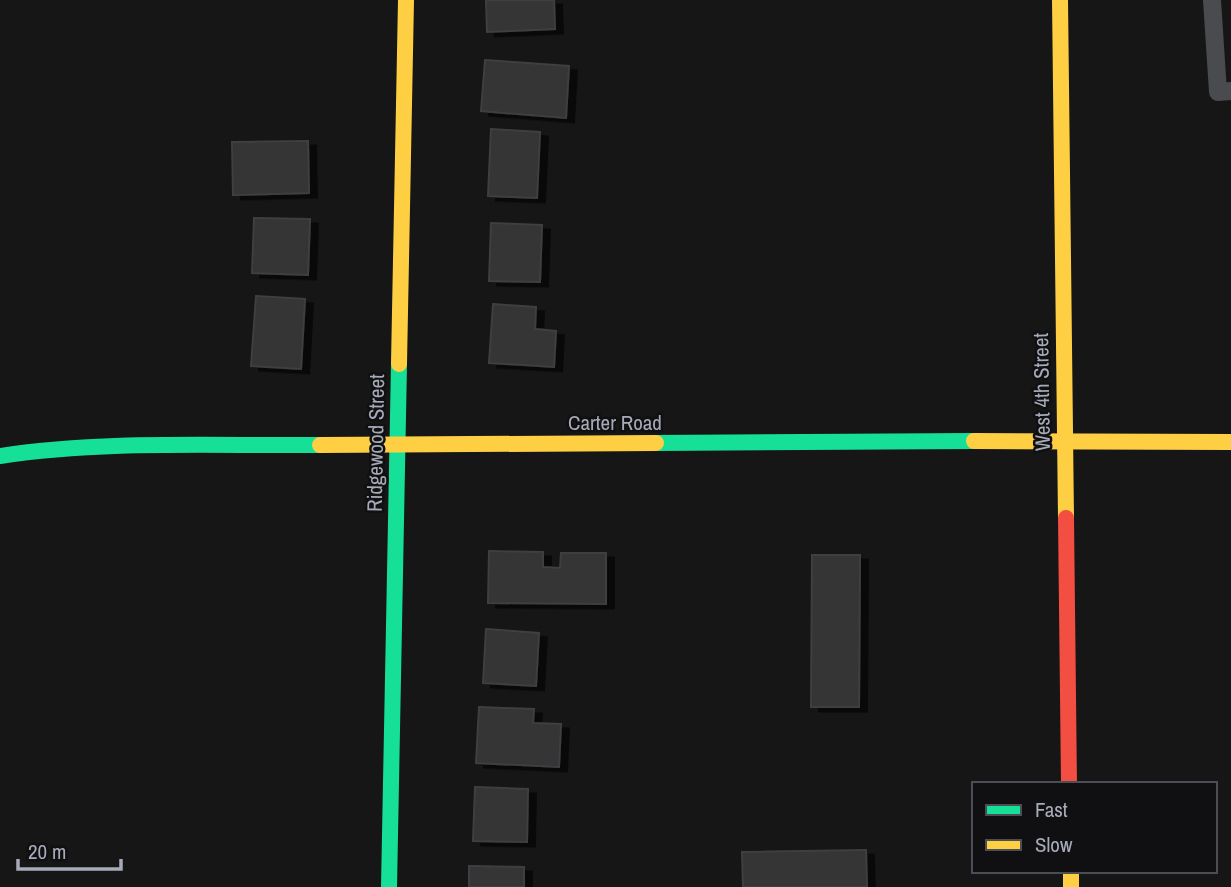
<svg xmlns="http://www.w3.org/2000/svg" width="1231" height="887" font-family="'Archivo Narrow',sans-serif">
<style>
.building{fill:#343435;stroke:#3e3f42;stroke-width:2;filter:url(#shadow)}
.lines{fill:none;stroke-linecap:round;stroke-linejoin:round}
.lane{stroke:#4a4b4f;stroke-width:18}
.fast{stroke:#16e098;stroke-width:16}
.slow{stroke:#ffcf43;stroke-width:16}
.jam{stroke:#f24e42;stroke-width:16}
.labels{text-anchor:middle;stroke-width:5;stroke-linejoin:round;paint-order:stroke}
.street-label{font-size:21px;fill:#a7abb8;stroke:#101012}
</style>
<defs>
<filter id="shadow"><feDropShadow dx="8" dy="4.5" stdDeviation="0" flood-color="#0009"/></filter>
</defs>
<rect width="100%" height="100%" fill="#161616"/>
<g class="building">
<path d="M 486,0 L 554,0 L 555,29 L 487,32 Z"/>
<path d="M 485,60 L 569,66 L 566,118 L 481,111 Z"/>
<path d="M 491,129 L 540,132 L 537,198 L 488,196 Z"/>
<path d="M 308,141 L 309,193 L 233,195 L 232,142 Z"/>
<path d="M 254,218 L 310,219 L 308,275 L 252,273 Z"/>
<path d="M 491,223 L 542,225 L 540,282 L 489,281 Z"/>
<path d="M 256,296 L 305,299 L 301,369 L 251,366 Z"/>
<path d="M 493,304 L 536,307 L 535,329 L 556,331 L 554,367 L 489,363 Z"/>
<path d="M 489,551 L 543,552 L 543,567 L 560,568 L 561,553 L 606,553 L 606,604 L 488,603 Z"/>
<path d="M 812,555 L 860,555 L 859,707 L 811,707 Z"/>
<path d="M 486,629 L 539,633 L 536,686 L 483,683 Z"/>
<path d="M 479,707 L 534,709 L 533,723 L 561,724 L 559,767 L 476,763 Z"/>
<path d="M 475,787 L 528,789 L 527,842 L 473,841 Z"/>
<path d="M 866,850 L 867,887 L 743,887 L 742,852 Z"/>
<path d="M 469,866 L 524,867 L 524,887 L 469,887 Z"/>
</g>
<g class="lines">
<path class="lane" d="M 1212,0 L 1218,92 L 1231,91"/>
<g class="fast">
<path d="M 656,443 L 974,441"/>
<path d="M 0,456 C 102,440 217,446 320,445"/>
<path d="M 389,887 L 399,364"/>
</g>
<g class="slow">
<path d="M 1060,0 L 1066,518"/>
<path d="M 399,364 L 406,0"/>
<path d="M 974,441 L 1231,442"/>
<path d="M 320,445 L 656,443"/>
<path d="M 1071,871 L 1071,887"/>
</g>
<path class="jam" d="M 1066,518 L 1069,784"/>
</g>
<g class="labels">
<g class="street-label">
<text transform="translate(1042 392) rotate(-91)" y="7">West 4th Street</text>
<text x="615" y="430">Carter Road</text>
<text transform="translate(376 443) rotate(-89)" y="7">Ridgewood Street</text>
</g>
</g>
<rect x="972" y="782" width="245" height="91" fill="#101012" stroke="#4c4e54" stroke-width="2"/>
<rect x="986" y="805" width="35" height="10" fill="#16e098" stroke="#4c4e54" stroke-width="2"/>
<text x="1035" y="817" font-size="21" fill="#a7abb8">Fast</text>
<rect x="986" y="840" width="35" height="10" fill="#ffcf43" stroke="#4c4e54" stroke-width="2"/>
<text x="1035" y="852" font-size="21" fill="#a7abb8">Slow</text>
<path d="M18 859v10h103v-10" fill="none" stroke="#a7abb8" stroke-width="3.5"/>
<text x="28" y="859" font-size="21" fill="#a7abb8" stroke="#101012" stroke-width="5" paint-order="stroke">20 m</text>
</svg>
